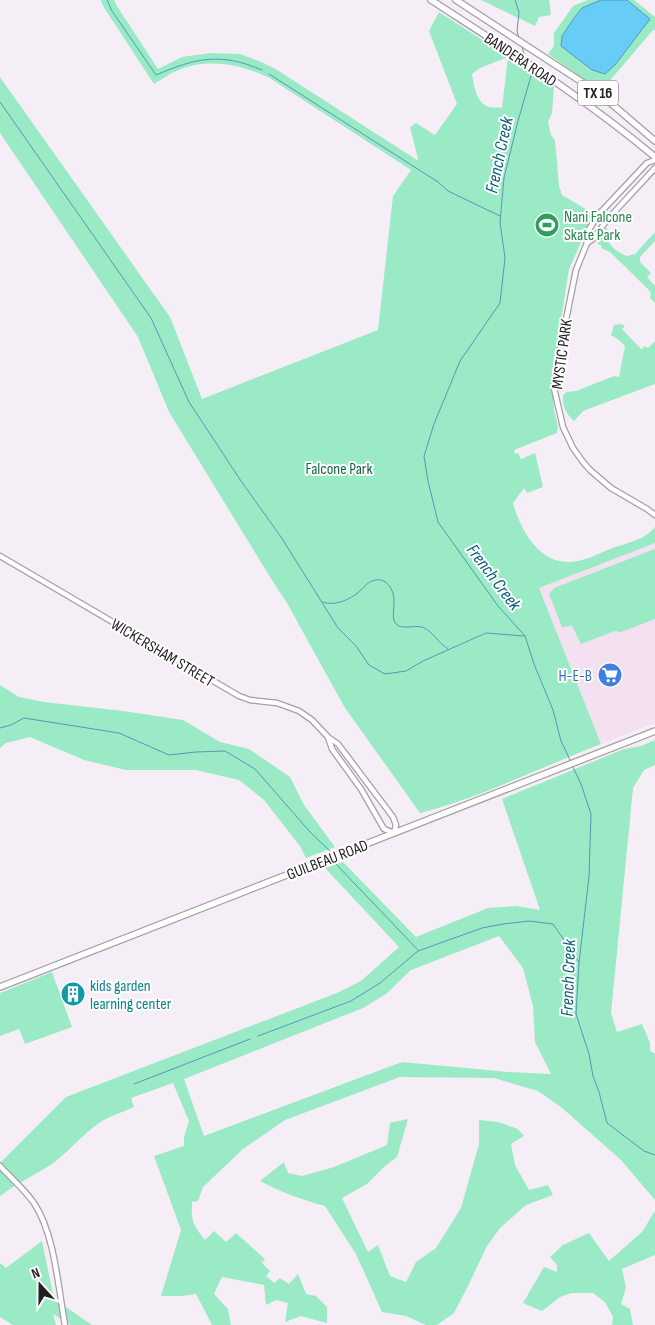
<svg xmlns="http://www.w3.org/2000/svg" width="655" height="1325" font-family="'Sofia Sans Condensed',sans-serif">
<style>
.commercial{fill:#f3e0f1}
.green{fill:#9aeac6;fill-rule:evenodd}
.water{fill:#67cdf7;stroke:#5399b7}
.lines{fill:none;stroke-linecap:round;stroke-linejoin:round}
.stream{stroke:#5399b7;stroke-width:1}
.minor-casing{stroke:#a59ea5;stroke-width:7}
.major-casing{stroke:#a59ea5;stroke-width:8}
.minor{stroke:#fff;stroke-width:4.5}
.major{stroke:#fff;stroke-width:5.5}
.labels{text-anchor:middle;stroke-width:4;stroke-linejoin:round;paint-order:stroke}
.shield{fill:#fefefe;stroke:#656365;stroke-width:1}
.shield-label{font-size:15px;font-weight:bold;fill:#232023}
.street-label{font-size:16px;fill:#232023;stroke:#fefefe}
.leisure-label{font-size:16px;fill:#27864d;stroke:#fefefe;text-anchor:start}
.park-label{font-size:16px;fill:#196449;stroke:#fefefe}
.shop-label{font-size:16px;fill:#366cbe;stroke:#fefefe;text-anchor:end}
.culture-label{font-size:16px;fill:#0d838f;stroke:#fefefe;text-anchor:start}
.water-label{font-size:18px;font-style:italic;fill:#075e7a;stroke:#fefefe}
</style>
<rect width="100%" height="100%" fill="#f6eef6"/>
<path class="commercial" d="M 655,543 L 655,723 L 601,744 L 539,588 Z"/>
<g class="green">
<path d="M 101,0 L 114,0 L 117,6 L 158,69 L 182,57 L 211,53 L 240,54 L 261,62 L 274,68 L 417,160 L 418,159 L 410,127 L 416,123 L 435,135 L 457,104 L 429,31 L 439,12 L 554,86 L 552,113 L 548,122 L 551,135 L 555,140 L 559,186 L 562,195 L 594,214 L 569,269 L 552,377 L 554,410 L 558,426 L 557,433 L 514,450 L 515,454 L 518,453 L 521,459 L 535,453 L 543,487 L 527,493 L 524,488 L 513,503 C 521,532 542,569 578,561 C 589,559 600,553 610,549 C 620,545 638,541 646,535 C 650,533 652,530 655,527 L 655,543 L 539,588 L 601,744 C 541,767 482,797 420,813 L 345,708 L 287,603 L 275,585 L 169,412 L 138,337 L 0,133 L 0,77 L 170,317 L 202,399 L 378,330 L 393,196 L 411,170 L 268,77 C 239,64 205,57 174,72 C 167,75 161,80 154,84 L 103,6 ZM 508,57 L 502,108 C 498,107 493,108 489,107 C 476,103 474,85 472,74 L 480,68 Z"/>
<path d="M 481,0 L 549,0 L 551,15 L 539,17 L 535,26 Z"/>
<path d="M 588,0 L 634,0 L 655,17 L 655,31 L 653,30 L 601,91 L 548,54 L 554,46 L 554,33 L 573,6 Z"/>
<path d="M 606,228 L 609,231 C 609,233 608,237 608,239 C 609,246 620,254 627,256 L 635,254 L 655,232 L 655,241 L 640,257 L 640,262 L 651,273 L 647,277 L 655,286 L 655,303 L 650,298 L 651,294 L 649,290 L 610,252 L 601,248 L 602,246 L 598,244 L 598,239 Z"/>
<path d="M 621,324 L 625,326 L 622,329 L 641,349 L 645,346 L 648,348 L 655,341 L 655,384 L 583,411 L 574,421 C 566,414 562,406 563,395 L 567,392 L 576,391 L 614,376 L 619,377 L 625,346 L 619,340 L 611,335 L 614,325 Z"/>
<path d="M 655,549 L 655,619 L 621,632 L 615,631 L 581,644 L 572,626 L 562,627 L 549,594 L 554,588 Z"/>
<path d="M 0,685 L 19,697 L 44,702 L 123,711 L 183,720 L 220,742 L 249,749 L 290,777 L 304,805 L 335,847 L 306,858 L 300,846 L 264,800 L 239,780 L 196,770 L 126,770 L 84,760 L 30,737 L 6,743 L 0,748 Z"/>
<path d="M 655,740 L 655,765 L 644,770 L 633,788 L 611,1013 L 617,1032 L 642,1024 L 650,1043 L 650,1051 L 655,1054 L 655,1200 L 621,1160 L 561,1107 L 538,1091 L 494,1078 L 400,1077 L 285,1120 L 243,1149 L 203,1187 L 198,1201 L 192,1202 C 191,1222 193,1225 205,1240 L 214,1231 L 226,1242 L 236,1233 L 265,1259 L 262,1263 L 270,1271 L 266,1276 L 274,1283 L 280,1278 L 289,1284 L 298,1274 L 306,1294 L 316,1296 L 327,1307 L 327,1323 L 301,1316 L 285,1322 L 288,1303 L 276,1300 L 266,1305 L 264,1285 L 222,1277 L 214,1294 L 228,1309 L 231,1325 L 212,1325 L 196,1294 L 182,1296 L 161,1296 L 181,1230 L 154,1156 L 184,1146 L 184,1137 L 189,1121 L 173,1083 L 131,1098 L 134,1107 C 123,1112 109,1116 99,1123 C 83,1134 71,1149 56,1161 C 38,1174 18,1182 0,1196 L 0,1163 L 66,1097 L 337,993 L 361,981 L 399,947 L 325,868 L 343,862 L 416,937 L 488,908 L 516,906 L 540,910 L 502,799 L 624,749 L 641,746 ZM 499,936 L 523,968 L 533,1006 L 535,1042 L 551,1074 L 508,1072 L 402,1062 L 204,1136 L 184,1079 L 363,1008 L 386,994 L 411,970 Z"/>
<path d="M 52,972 L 72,1027 L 25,1044 L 19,1029 L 0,1036 L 0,993 Z"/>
<path d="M 408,1119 L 397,1157 L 385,1166 L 367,1184 L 342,1198 L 368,1252 L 378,1245 L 390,1276 L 406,1282 L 416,1262 L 436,1248 L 461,1208 L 479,1144 L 479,1120 L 498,1122 L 518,1129 L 524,1136 L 511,1144 L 515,1165 L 529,1190 L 548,1185 L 553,1195 L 526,1205 L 500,1228 L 487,1246 L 468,1286 L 454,1313 L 437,1325 L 426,1325 L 406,1316 L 382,1312 L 356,1254 L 325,1206 C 302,1200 281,1192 260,1181 L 284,1162 L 288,1173 L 302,1176 L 334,1167 L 387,1145 L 390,1123 Z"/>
<path d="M 655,1211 L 655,1255 L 622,1269 L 626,1287 L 621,1304 L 630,1309 L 633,1325 L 612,1325 L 613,1317 L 605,1302 L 593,1293 L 571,1293 L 560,1297 L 542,1311 L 523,1303 L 544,1267 L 557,1272 L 557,1265 L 550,1257 L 563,1245 L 589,1233 L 609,1261 L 642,1232 Z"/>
<path d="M 42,1241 L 54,1299 L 92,1325 L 71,1325 L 53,1314 L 56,1325 L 13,1325 L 0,1317 L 0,1263 L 6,1268 Z"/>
</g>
<path class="water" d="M 601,0 L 627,0 L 650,19 L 615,65 L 605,74 L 592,70 L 561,46 L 562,36 L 574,18 L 582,8 Z"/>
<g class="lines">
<g class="stream">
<path d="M 107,0 L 112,11 L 156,75 C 196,58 220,52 262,70"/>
<path d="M 515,0 L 519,12 L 517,31 L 519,38"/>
<path d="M 522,47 L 526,60"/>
<path d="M 528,66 L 531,76 L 518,121 L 504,178 L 500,222 L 505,258 L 500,303 L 460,361 L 434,424 L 424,456 L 428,481 L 438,522 L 498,606 L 525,636 L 534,664 L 553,710 L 561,741 L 571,762"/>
<path d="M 269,74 L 438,182 L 448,191 L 500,216"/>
<path d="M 0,102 L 151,318 L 189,402 L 241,481 L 281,537 L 338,628 L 356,646 L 369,665 L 385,674 L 406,671 L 423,661 L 486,633 L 524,636"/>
<path d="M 323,602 C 333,606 346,601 355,595 C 364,589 368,578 381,580 C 385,581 388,584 390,587 C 399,599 389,617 396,624 C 402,630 414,625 422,627 C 432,630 438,643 448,649"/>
<path d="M 0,728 L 11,725 L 24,718 L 119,733 L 169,755 L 196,752 L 225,751 L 255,769 L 310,832 L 330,851"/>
<path d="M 572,765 L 581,784 L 591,814 L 589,876 L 579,963 L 576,1014 L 589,1054 L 593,1076 L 599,1092 L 607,1123 L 644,1151 L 655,1155"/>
<path d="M 334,862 L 418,950"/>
<path d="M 258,1036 L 351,1001 L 380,983 L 418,951 L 482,928 L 503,924 L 529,921 L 553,924 L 579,962"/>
<path d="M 134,1084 L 250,1039"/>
</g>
<defs>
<g id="minor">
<path d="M 655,160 L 647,163 L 599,214 L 586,234 L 587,243 L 576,270 L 558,359 L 554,388 L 563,427 L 573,448 L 583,462 L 590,470 L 611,488 L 647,509 L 655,515"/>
<path d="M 587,243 L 593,239 L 607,220 L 655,168"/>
<path d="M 0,556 L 239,696 L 250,700 L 277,703 L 299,711 L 312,720 L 328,737 L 338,744 L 393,817 L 396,825 L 394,833 L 384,829 L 361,789 L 332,749 L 328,737"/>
<path d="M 0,1166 C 11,1178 24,1189 34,1203 C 55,1235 58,1287 65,1325"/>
</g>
<g id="major">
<path d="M 431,0 C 508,50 585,98 655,157"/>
<path d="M 456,0 L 585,84 L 613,105 L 655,141"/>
<path d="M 0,987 L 655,731"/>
</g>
</defs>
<use href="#minor" class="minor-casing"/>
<use href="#major" class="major-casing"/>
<use href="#minor" class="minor"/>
<use href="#major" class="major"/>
</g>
<defs>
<symbol id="stadium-disc" viewBox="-11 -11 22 22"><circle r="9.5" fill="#2e9e5b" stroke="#fefefe"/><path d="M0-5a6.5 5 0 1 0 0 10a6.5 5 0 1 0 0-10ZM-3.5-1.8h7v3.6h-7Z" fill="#fff"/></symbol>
<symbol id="supermarket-disc" viewBox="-11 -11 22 22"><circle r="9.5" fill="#3f7fe0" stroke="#fefefe"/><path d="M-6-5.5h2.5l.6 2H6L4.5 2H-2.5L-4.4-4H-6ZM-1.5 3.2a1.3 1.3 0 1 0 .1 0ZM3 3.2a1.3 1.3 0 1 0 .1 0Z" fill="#fff"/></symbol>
<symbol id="building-disc" viewBox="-11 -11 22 22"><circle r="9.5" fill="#0f9aa8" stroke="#fefefe"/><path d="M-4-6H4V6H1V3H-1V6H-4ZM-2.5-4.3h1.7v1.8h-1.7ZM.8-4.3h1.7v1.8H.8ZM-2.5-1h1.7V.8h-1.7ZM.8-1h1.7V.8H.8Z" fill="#fff"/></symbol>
</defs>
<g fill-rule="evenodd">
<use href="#stadium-disc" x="533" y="211" width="28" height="28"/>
<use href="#supermarket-disc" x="596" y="661" width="28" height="28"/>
<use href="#building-disc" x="59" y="980" width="28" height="28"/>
</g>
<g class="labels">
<rect class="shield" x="578" y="80.5" width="40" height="25" rx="4"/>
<g class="shield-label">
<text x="598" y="98">TX 16</text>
</g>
<g class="street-label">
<text transform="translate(521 59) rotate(34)" y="6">BANDERA ROAD</text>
<text transform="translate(561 354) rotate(-82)" y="6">MYSTIC PARK</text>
<text transform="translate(163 652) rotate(31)" y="6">WICKERSHAM STREET</text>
<text transform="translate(327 859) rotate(-21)" y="6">GUILBEAU ROAD</text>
</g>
<g class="leisure-label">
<text x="564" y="222">Nani Falcone<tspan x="564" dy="18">Skate Park</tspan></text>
</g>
<g class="park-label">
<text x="339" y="474">Falcone Park</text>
</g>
<g class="shop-label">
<text x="592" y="681">H-E-B</text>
</g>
<g class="culture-label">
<text x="90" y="991">kids garden<tspan x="90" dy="18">learning center</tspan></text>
</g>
<g class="water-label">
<text transform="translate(499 155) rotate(-78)" y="6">French Creek</text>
<text transform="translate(494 577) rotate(53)" y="6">French Creek</text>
<text transform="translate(568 978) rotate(-88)" y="6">French Creek</text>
</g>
</g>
<g transform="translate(40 1285) rotate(339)" stroke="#fefefe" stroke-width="4" paint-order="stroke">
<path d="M0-4L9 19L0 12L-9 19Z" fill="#232023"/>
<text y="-8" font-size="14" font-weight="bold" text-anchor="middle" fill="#232023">N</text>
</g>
</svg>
